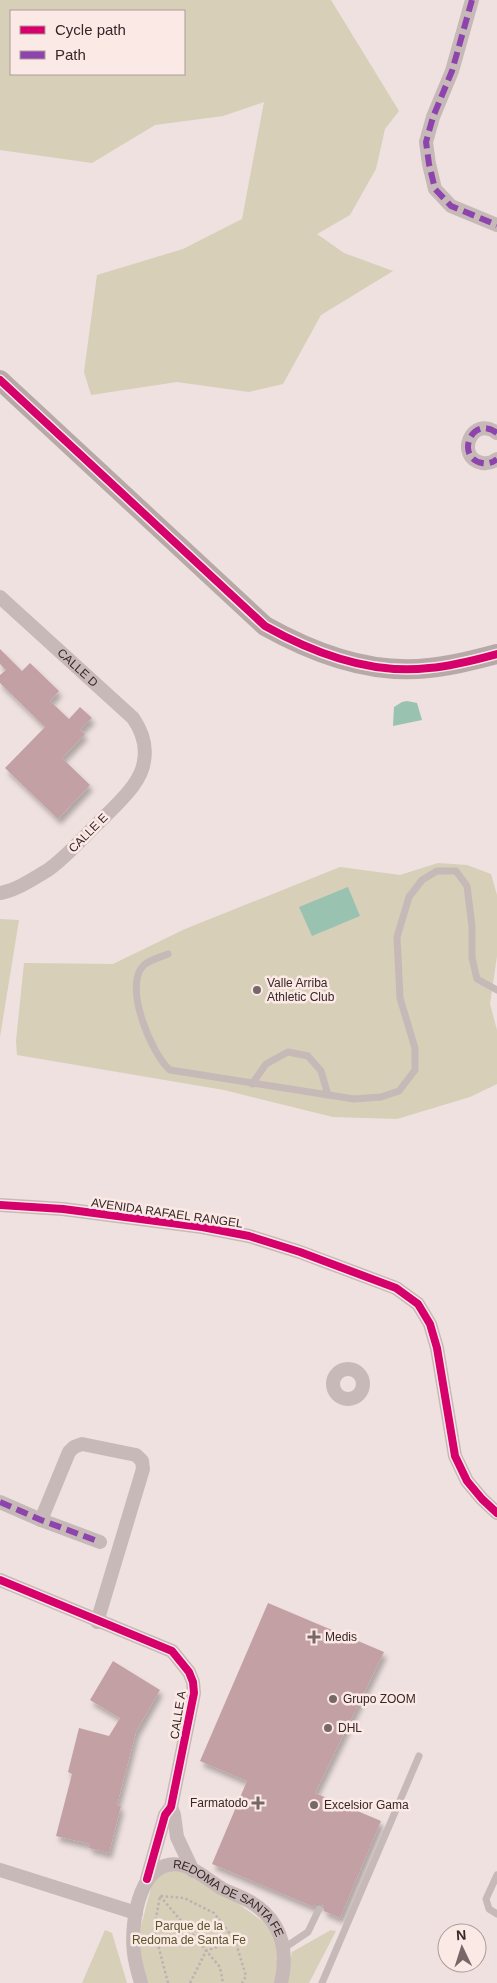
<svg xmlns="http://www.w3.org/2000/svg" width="497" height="1983" font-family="Helvetica,sans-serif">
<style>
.green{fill:#d7cfb8;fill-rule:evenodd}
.water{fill:#99c2b1}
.building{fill:#c3a0a4;filter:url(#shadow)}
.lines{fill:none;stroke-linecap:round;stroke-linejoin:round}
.path{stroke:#bfb1b1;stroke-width:2.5;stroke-dasharray:2.5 2.5;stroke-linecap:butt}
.lane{stroke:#c7b9b8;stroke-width:7}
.street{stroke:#c7b9b8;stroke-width:14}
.secondary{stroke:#b8a9a9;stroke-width:20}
.quiet{stroke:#8e44ad;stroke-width:6;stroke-dasharray:12 6;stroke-linecap:butt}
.cycleway-casing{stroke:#fbe9e6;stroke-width:11}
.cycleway{stroke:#d6006c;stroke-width:8}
.poi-dot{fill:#786768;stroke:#fbe9e6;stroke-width:2}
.labels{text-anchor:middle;stroke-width:5;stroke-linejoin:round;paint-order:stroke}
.street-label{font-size:12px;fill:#382628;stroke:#fbe9e6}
.poi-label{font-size:12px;fill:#382628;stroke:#fbe9e6;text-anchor:start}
.park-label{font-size:12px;fill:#595628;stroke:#fbe9e6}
</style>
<defs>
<filter id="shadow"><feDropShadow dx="3" dy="5.5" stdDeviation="2.5" flood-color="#0004"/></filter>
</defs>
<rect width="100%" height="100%" fill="#eee1df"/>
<g class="green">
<path d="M 0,0 L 331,0 L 399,111 L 385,129 L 376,169 L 350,215 L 317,234 L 344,253 L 393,271 L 321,315 L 283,384 L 249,392 L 177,382 L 91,395 L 84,372 L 97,275 L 183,249 L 242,219 L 264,102 L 223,116 L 155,125 L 92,163 L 0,150 ZM 11,11 L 184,11 L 184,74 L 11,74 Z"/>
<path d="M 438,863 L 467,865 L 491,874 L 497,895 L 497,956 L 490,1004 L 497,1030 L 497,1084 L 470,1097 L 397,1119 L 333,1117 L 224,1090 L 17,1055 L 16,1041 L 24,963 L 113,964 L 185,929 L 340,867 L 400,875 Z"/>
<path d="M 0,919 L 19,920 L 0,1037 Z"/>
<path d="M 167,1871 L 180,1871 L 192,1875 L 239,1904 L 269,1926 C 280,1942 278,1965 274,1983 L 147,1983 L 139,1948 L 141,1926 L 154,1877 Z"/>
<path d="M 105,1930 L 112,1933 L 127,1983 L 82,1983 Z"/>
<path d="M 331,1930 L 336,1931 L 309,1983 L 286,1983 L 292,1952 Z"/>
</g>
<g class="water">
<path d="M 407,701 L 417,703 L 422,720 L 393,726 L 394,707 L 402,702 Z"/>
<path d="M 348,887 L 360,916 L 312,936 L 299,907 Z"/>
</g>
<g class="building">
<path d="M 0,649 L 22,671 L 30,663 L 59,691 L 50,701 L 69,719 L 80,707 L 92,718 L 80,730 L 85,734 L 62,758 L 90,785 L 58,819 L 5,768 L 45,727 L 0,683 L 0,675 L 6,670 L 0,664 Z"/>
<path d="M 268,1603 L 384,1652 L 315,1793 L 381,1821 L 340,1918 L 324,1911 L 324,1906 L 321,1904 L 316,1904 L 314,1907 L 212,1864 L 247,1781 L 200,1761 Z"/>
<path d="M 113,1661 L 160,1690 L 136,1732 L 117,1805 L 121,1806 L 109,1853 L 89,1848 L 90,1844 L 56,1836 L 72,1774 L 68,1772 L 79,1728 L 109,1736 L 120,1718 L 90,1700 Z"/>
</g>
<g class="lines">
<g class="path">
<path d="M 160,1896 L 220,1967 L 223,1983"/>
<path d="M 168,1983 L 154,1929 L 160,1896 L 184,1898 L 214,1913 L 235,1940 L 246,1976 L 242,1983"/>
<path d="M 190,1983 L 206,1951 L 234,1940"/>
</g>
<g class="lane">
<path d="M 168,954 C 161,957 149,960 144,965 C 122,985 152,1055 170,1070 L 354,1099 L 381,1097 L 399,1091 L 415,1070 L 415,1048 L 400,998 L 397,937 L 409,897 L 422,880 L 437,871 L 456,871 L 467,886 L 472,926 L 472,958 L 477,979 L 497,990"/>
<path d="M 252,1084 L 266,1064 L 288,1052 L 308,1056 L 321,1071 L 328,1095"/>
<path d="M 497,1875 L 486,1899 L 489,1909 L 497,1914"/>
<path d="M 284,1948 L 308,1932 L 319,1909"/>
<path d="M 322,1983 L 419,1756"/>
</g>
<g class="street">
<path d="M 472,0 L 452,71 L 433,117 L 426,142 L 429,164 L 435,189 L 451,206 L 497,225"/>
<path d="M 497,433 C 471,414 455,458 482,463 C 488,464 492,463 497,459"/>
<path id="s1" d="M 0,597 L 133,718 C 142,731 147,745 144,761 C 143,770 138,779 133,786 C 122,801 107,814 93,828 C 79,842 65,858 48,870 C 33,879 17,890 0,893"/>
<path d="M 0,1205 L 63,1209 L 202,1227 L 249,1236 L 300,1252 L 396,1288 L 418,1304 L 430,1324 L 437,1348 L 455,1456 L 467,1481 L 482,1499 L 497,1513"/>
<circle cx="348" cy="1384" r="15"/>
<path d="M 0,1502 L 41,1520 L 100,1542"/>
<path d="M 41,1520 L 69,1452 L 74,1447 L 82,1444 L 136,1455 L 142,1461 L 143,1469 L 97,1622"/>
<path d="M 0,1580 L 172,1651 L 189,1672 L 193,1682 L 194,1693 L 171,1807 L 165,1815 L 147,1879"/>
<path d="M 171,1807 L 174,1815 L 177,1837 L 193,1871"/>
<path d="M 0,1870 L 136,1913"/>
<path id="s2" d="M 141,1983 C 138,1973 135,1963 134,1953 C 130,1923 140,1852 185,1866 C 197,1870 210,1881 221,1888 C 230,1893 240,1896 249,1901 C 281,1920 289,1948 281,1983"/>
</g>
<path class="secondary" d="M 0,380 L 265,626 C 315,654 371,675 429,668 C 452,666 475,660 497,654"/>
<g class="quiet">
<path d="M 472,0 L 452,71 L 433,117 L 426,142 L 429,164 L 435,189 L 451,206 L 497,225"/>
<path d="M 497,433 C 471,414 455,458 482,463 C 488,464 492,463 497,459"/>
<path d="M 0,1502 L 41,1520 L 100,1542"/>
</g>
<defs>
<g id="cycleway">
<path d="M 0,380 L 265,626 C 315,654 371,675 429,668 C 452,666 475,660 497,654"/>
<path d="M 0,1205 L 63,1209 L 202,1227 L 249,1236 L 300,1252 L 396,1288 L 418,1304 L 430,1324 L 437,1348 L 455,1456 L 467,1481 L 482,1499 L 497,1513"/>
<path d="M 0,1580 L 172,1651 L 189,1672 L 193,1682 L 194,1693 L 171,1807 L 165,1815 L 147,1879"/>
</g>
</defs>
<use href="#cycleway" class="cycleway-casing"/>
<use href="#cycleway" class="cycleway"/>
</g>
<g class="poi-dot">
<circle cx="257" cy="990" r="5"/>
<path d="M311.5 1629.5h5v5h5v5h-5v5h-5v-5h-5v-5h5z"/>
<circle cx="333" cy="1699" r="5"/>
<circle cx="328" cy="1728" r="5"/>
<path d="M255.5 1795.5h5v5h5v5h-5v5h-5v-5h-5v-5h5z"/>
<circle cx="314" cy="1805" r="5"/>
</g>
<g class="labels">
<g class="street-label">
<text dy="4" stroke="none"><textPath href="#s1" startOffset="105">CALLE D</textPath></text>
<text transform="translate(88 833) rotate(-45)" y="4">CALLE E</text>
<text transform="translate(167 1213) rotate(8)" y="4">AVENIDA RAFAEL RANGEL</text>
<text transform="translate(178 1715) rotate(-81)" y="4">CALLE A</text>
<text dy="4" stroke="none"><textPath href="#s2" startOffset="204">REDOMA DE SANTA FE</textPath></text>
</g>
<g class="poi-label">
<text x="267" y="987">Valle Arriba<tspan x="267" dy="14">Athletic Club</tspan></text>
<text x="325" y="1641">Medis</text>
<text x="343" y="1703">Grupo ZOOM</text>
<text x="338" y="1732">DHL</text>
<text x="248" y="1807" text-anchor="end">Farmatodo</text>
<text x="324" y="1809">Excelsior Gama</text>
</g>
<g class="park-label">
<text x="189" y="1930">Parque de la<tspan x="189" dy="14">Redoma de Santa Fe</tspan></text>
</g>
</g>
<rect x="10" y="10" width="175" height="65" fill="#fbe9e6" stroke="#ad9b9a"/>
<rect x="20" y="26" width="25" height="8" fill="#d6006c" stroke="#ad9b9a"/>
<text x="55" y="35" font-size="15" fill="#382628">Cycle path</text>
<rect x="20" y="51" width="25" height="8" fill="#8e44ad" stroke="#ad9b9a"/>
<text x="55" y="60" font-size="15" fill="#382628">Path</text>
<g transform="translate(462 1948) rotate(356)"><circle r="24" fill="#fbe9e6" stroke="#ad9b9a"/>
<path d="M0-4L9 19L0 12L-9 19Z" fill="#786768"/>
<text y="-8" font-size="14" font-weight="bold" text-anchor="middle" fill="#382628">N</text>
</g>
</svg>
